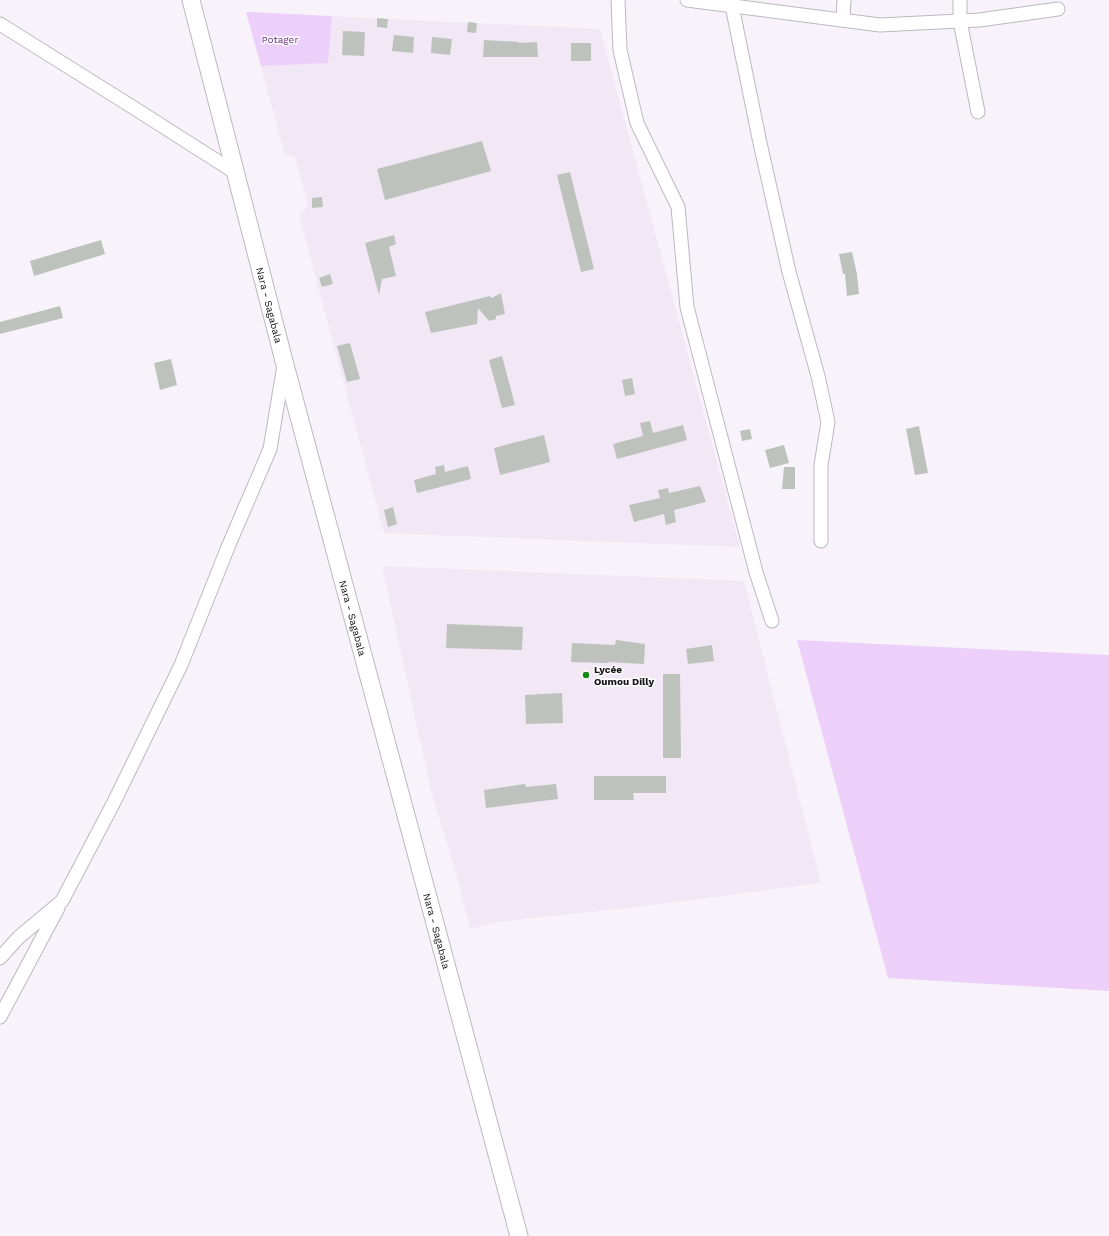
<svg xmlns="http://www.w3.org/2000/svg" width="1109" height="1236" font-family="'Work Sans',sans-serif">
<style>
.built{fill:#f1e7f5}
.green{fill:#edd0fa}
.building{fill:#bdc3bc}
.lines{fill:none;stroke-linecap:round;stroke-linejoin:round}
.minor-casing{stroke:#bdb8bf;stroke-width:15}
.major-casing{stroke:#bdb8bf;stroke-width:19}
.minor{stroke:#fff;stroke-width:13}
.major{stroke:#fff;stroke-width:17}
.poi-dot{fill:#108a13;stroke:#fff;stroke-width:1.5}
.labels{text-anchor:middle;stroke-width:3;stroke-linejoin:round;paint-order:stroke}
.park-label{font-size:10px;fill:#6a2d82;stroke:#fff}
.street-label{font-size:10px;fill:#151316;stroke:#fff}
.poi-label{font-size:10px;font-weight:bold;fill:#151316;stroke:#fff;text-anchor:start}
</style>
<rect width="100%" height="100%" fill="#f8f3fa"/>
<g class="built">
<path d="M 246,12 L 600,29 L 740,547 L 384,533 L 299,215 L 308,206 L 295,157 L 285,155 Z"/>
<path d="M 382,566 L 744,581 L 821,883 L 637,907 L 497,922 L 470,929 L 457,877 L 431,791 L 428,777 Z"/>
</g>
<g class="green">
<path d="M 246,12 L 332,16 L 328,63 L 261,66 Z"/>
<path d="M 797,640 L 1109,655 L 1109,991 L 888,978 Z"/>
</g>
<g class="building">
<path d="M 377,18 L 388,19 L 387,28 L 377,27 Z"/>
<path d="M 468,22 L 477,23 L 476,33 L 467,32 Z"/>
<path d="M 343,31 L 365,32 L 364,56 L 342,55 Z"/>
<path d="M 394,35 L 414,37 L 413,53 L 392,51 Z"/>
<path d="M 432,37 L 452,39 L 450,55 L 431,53 Z"/>
<path d="M 484,40 L 519,42 L 519,43 L 537,42 L 538,57 L 483,57 Z"/>
<rect x="571" y="43" width="20" height="18"/>
<path d="M 482,141 L 491,171 L 385,200 L 377,169 Z"/>
<path d="M 570,172 L 594,269 L 581,272 L 557,175 Z"/>
<path d="M 322,197 L 323,207 L 312,208 L 312,198 Z"/>
<path d="M 394,235 L 396,244 L 389,247 L 396,276 L 382,279 L 379,295 L 365,243 Z"/>
<path d="M 101,240 L 105,254 L 34,276 L 30,261 Z"/>
<path d="M 852,252 L 857,274 L 859,294 L 847,296 L 845,274 L 843,274 L 839,254 Z"/>
<path d="M 330,274 L 333,284 L 322,287 L 319,278 Z"/>
<path d="M 501,293 L 505,314 L 496,316 L 496,319 L 489,321 L 478,308 L 477,324 L 431,333 L 425,312 L 490,296 L 492,298 Z"/>
<path d="M 60,306 L 63,318 L 0,334 L 0,322 Z"/>
<path d="M 350,343 L 360,379 L 347,382 L 337,346 Z"/>
<path d="M 502,356 L 515,405 L 502,408 L 489,360 Z"/>
<path d="M 171,359 L 177,385 L 160,390 L 154,363 Z"/>
<path d="M 632,378 L 635,394 L 625,396 L 622,380 Z"/>
<path d="M 650,421 L 653,433 L 683,425 L 687,440 L 617,459 L 613,444 L 643,436 L 640,423 Z"/>
<path d="M 919,426 L 928,473 L 915,475 L 906,429 Z"/>
<path d="M 750,429 L 752,439 L 742,441 L 740,431 Z"/>
<path d="M 544,435 L 550,462 L 500,475 L 494,448 Z"/>
<path d="M 784,445 L 789,463 L 770,468 L 765,450 Z"/>
<path d="M 444,465 L 445,472 L 468,466 L 471,479 L 417,493 L 414,480 L 436,474 L 435,467 Z"/>
<path d="M 784,467 L 795,467 L 795,489 L 782,489 Z"/>
<path d="M 700,486 L 706,502 L 674,510 L 676,522 L 666,525 L 664,514 L 634,522 L 629,505 L 660,498 L 658,490 L 668,488 L 669,493 Z"/>
<path d="M 393,507 L 397,524 L 388,527 L 384,510 Z"/>
<path d="M 447,624 L 523,627 L 522,650 L 446,648 Z"/>
<path d="M 616,640 L 645,644 L 644,664 L 608,662 L 608,663 L 571,662 L 572,643 L 615,645 Z"/>
<path d="M 712,645 L 714,661 L 688,664 L 686,649 Z"/>
<path d="M 663,674 L 680,674 L 681,758 L 663,758 Z"/>
<path d="M 562,693 L 563,723 L 526,724 L 525,695 Z"/>
<path d="M 594,776 L 666,776 L 666,793 L 633,793 L 634,800 L 594,800 Z"/>
<path d="M 525,784 L 526,787 L 556,784 L 558,799 L 486,808 L 484,790 Z"/>
</g>
<g class="lines">
<defs>
<g id="minor">
<path d="M 618,0 L 620,50 L 637,123 L 678,207 L 687,307 L 756,572 L 772,621"/>
<path d="M 687,0 L 880,25 L 979,20 L 1058,9"/>
<path d="M 732,0 L 732,6 L 760,143 L 789,272 L 818,376 L 828,422 L 821,465 L 821,541"/>
<path d="M 960,0 L 960,21 L 978,112"/>
<path d="M 843,20 L 844,0"/>
<path d="M 0,24 L 134,108 L 236,173"/>
<path d="M 0,958 L 19,937 L 62,901 L 113,804 L 181,665 L 228,547 L 270,449 L 284,365"/>
<path d="M 0,1017 L 58,908"/>
</g>
<g id="major">
<path id="s1" d="M 191,0 L 284,361 L 519,1236"/>
</g>
</defs>
<use href="#minor" class="minor-casing"/>
<use href="#major" class="major-casing"/>
<use href="#minor" class="minor"/>
<use href="#major" class="major"/>
</g>
<circle class="poi-dot" cx="586" cy="675" r="4"/>
<g class="labels">
<g class="park-label">
<text x="280" y="43">Potager</text>
</g>
<g class="street-label">
<text dy="4" stroke="none"><textPath href="#s1" startOffset="315">Nara - Sagabala</textPath></text>
<text dy="4" stroke="none"><textPath href="#s1" startOffset="639">Nara - Sagabala</textPath></text>
<text dy="4" stroke="none"><textPath href="#s1" startOffset="963">Nara - Sagabala</textPath></text>
</g>
<g class="poi-label">
<text x="594" y="673">Lycée<tspan x="594" dy="12">Oumou Dilly</tspan></text>
</g>
</g>
</svg>
